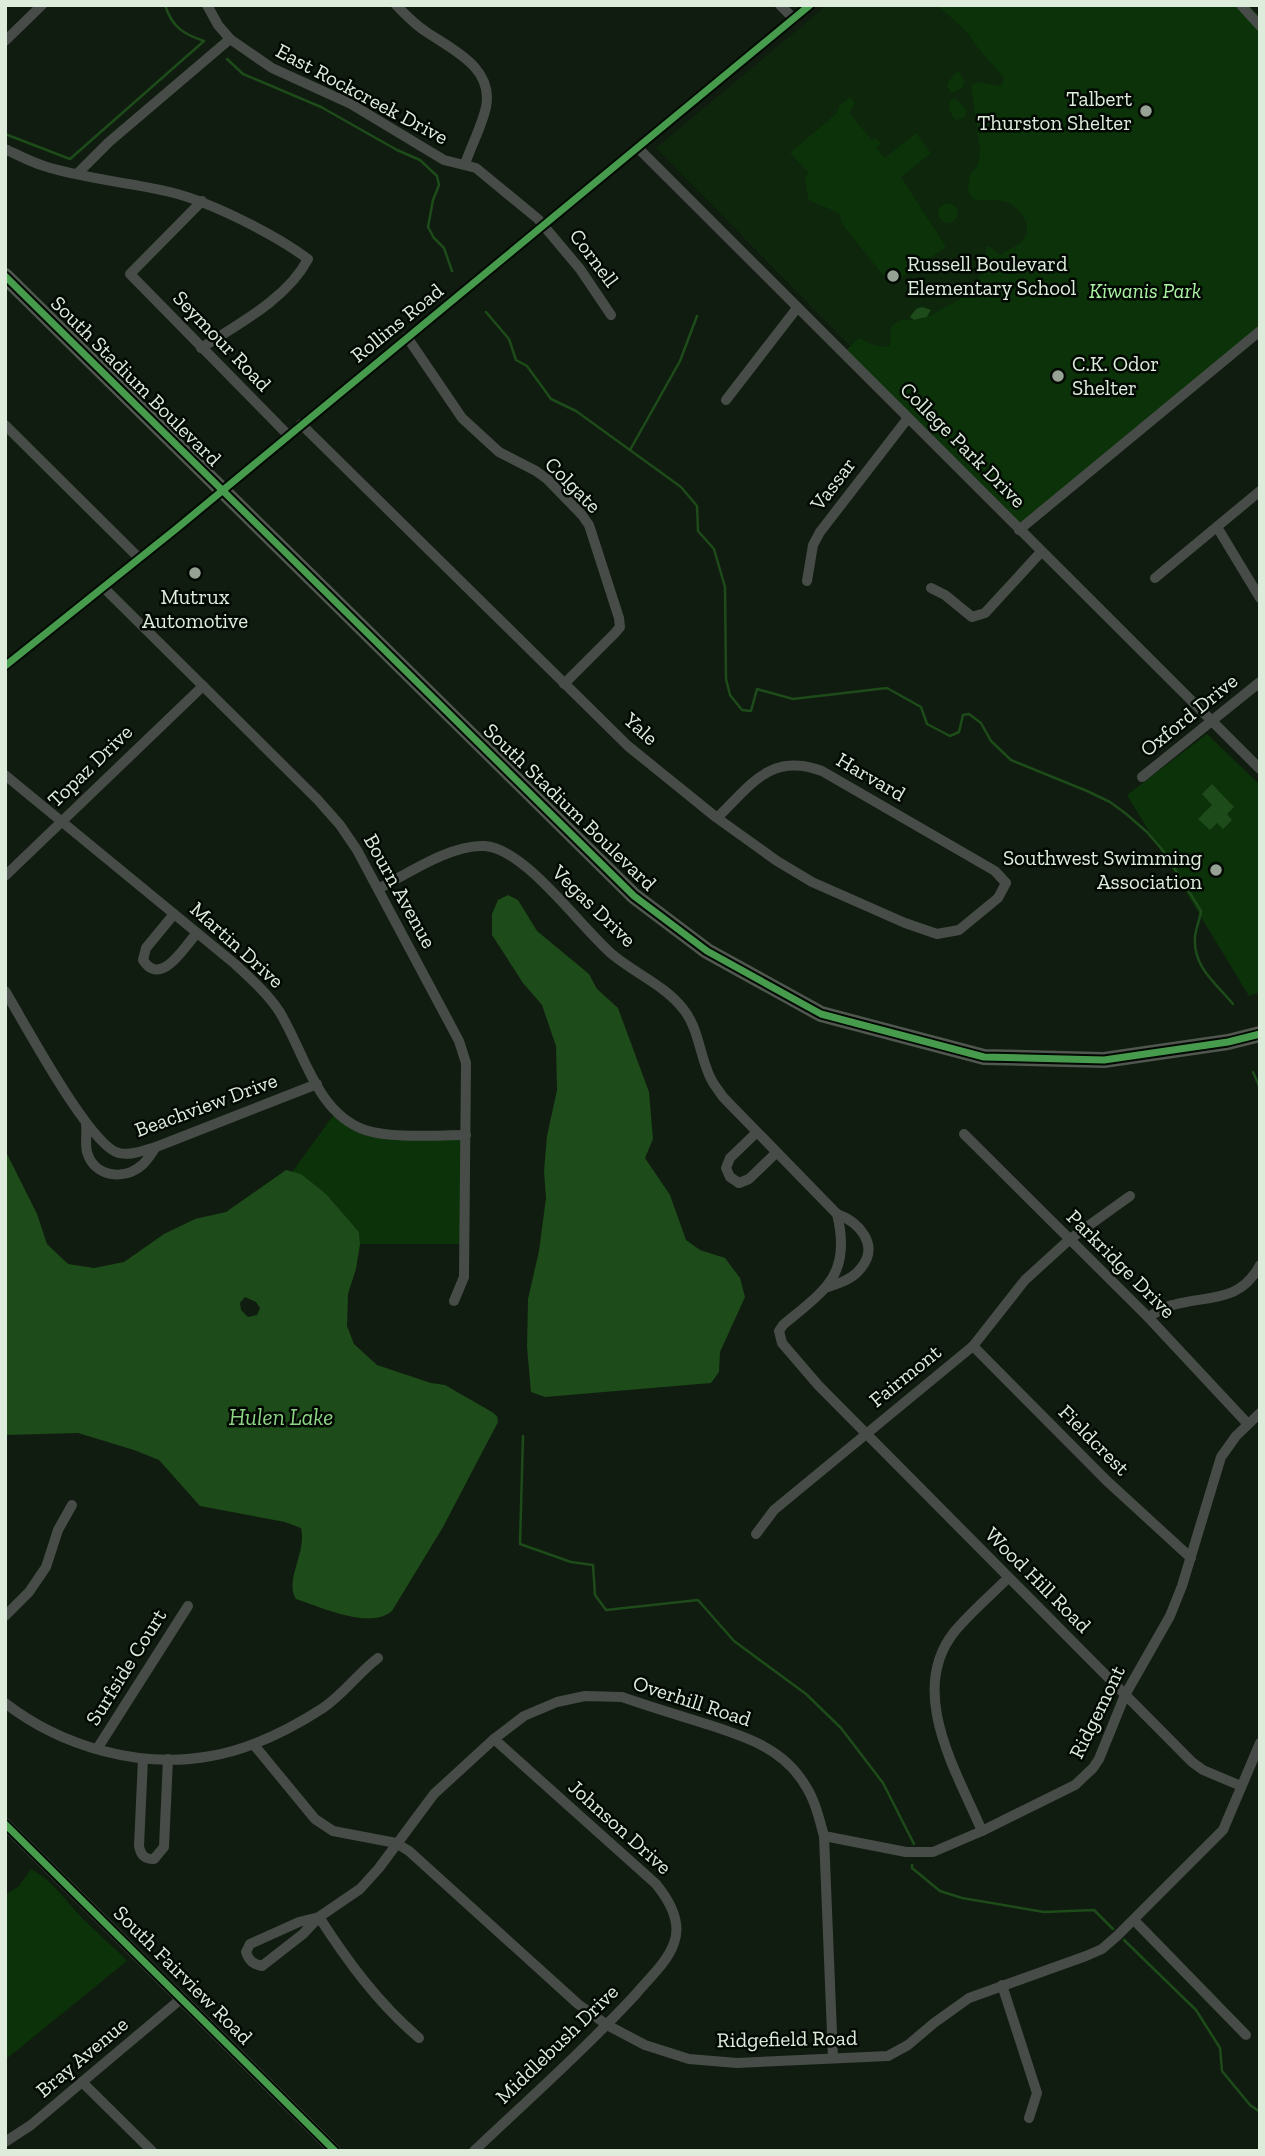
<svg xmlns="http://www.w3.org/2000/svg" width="1265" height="2156" font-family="'Zilla Slab',serif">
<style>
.built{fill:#0d260c}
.green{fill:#0b3208}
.water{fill:#1d4b19;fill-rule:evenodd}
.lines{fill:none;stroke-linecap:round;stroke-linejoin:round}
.stream{stroke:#1d4b19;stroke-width:2.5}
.minor{stroke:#484c48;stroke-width:10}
.tertiary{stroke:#484c48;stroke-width:12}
.primary{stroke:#50574f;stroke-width:16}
.cycleway-casing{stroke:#020802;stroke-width:11}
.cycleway{stroke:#469c4c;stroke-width:7}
.poi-dot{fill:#96a394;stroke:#020802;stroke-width:2.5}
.labels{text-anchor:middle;stroke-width:5;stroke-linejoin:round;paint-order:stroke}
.street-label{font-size:21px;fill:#deecdc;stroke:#020802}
.poi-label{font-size:21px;fill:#deecdc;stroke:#020802;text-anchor:end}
.park-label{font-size:21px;font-style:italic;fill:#abf4a3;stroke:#020802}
.water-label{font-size:23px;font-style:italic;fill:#8dd585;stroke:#020802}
</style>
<rect width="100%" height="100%" fill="#101c0f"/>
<path class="built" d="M 827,5 L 960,5 L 1124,172 L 884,381 L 656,148 Z"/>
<g class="green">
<path d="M 937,5 L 1249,5 L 1260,17 L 1260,331 L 1019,530 L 843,353 L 859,338 C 869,343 878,349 890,346 L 891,326 L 902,319 C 920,322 928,317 943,308 C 952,303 961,300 968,293 C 979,282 986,262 986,247 L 990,247 L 1000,255 C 1007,250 1020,245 1024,239 C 1034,224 1017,203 1002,201 C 992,199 983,201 973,199 L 968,192 L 969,176 L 978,165 L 980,151 L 971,85 L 979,82 L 1001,86 L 1004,78 L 977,47 L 967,32 Z"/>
<path d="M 960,72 L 965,83 L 961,89 L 952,93 L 947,87 L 948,82 L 955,73 Z"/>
<path d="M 850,97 L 855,103 L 849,113 L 872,140 L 876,138 L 881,144 L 876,148 L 885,158 L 916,133 L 931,153 L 901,177 L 946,247 L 891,285 L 842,224 L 839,213 L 808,200 L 805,177 L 809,173 L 790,153 L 837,113 L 839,106 Z"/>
<path d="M 952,99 L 956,99 L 967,110 L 964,118 L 955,120 L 950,112 L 949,104 Z"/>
<circle cx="948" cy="213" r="10"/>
<path d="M 1207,734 L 1260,785 L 1260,992 L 1249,996 L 1127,795 Z"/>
<path d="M 335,1113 L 366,1132 L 465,1136 L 463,1244 L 360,1244 L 359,1232 L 351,1223 L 292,1172 Z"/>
<path d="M 31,1869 C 52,1880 66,1901 83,1919 C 97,1933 113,1946 127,1961 L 5,2060 L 5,1895 L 19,1886 Z"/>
</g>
<g class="water">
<path d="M 922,307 L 931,310 L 927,317 L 914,320 L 910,317 L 916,309 Z"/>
<path d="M 1212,784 L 1234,807 L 1227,814 L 1232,820 L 1223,829 L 1217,823 L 1210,830 L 1198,819 L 1212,805 L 1202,794 Z"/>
<path d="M 508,895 L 518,900 L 537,931 L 589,974 L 597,989 L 618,1008 L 649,1092 L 653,1139 L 645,1158 L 670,1195 L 686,1240 L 700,1250 L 725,1258 L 740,1278 L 745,1297 L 720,1352 L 719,1372 L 711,1383 L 545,1397 L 531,1392 L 527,1347 L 528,1299 L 539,1251 L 546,1198 L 544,1171 L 547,1136 L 557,1090 L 556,1046 L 542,1005 L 523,983 L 492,935 L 492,914 L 498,900 Z"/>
<path d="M 5,1150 L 37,1214 L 47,1244 L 68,1264 L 94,1268 L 124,1262 L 164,1234 L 195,1219 L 226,1212 L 286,1170 L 301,1174 L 326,1194 L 359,1232 L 360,1244 L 356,1269 L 348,1294 L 347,1326 L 354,1344 L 377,1365 L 431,1383 L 445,1385 L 492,1412 L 497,1416 L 498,1422 L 443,1527 L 392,1611 C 369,1630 321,1607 296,1599 C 284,1580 307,1553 301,1528 L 285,1522 L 200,1506 L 159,1460 L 134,1450 L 78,1433 L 5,1435 ZM 245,1297 L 256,1302 L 260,1308 L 257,1315 L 248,1317 L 241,1310 L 240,1303 Z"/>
</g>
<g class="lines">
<g class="stream">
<path d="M 227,59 L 243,74 L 321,107 L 397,150 L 420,160 L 437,176 L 439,185 L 433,200 L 428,227 L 434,238 L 444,248 L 452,271"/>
<path d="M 5,134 L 70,159 L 204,41 C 183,34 172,27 165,5"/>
<path d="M 486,312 L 509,339 L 516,360 L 527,366 L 551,399 L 576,411 L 681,487 L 697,506 L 698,531 L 714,549 L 725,587 L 726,679 L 730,695 L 742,710 L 751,711 L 757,689 L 793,699 L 887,688 L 921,707 L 927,724 L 950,736 L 959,732 L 963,715 L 969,714 L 981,723 L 991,741 L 1011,760 L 1087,791 L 1110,802 L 1125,813 L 1147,832 L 1165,853 L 1201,911 C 1200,920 1195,930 1195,938 C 1193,968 1217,984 1233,1004"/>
<path d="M 630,450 L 680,361 L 697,316"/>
<path d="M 1253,1072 L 1260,1088"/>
<path d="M 523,1436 L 520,1544 L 571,1562 L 593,1565 L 595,1595 L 606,1610 L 698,1600 L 734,1641 L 806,1694 L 841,1728 L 883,1783 L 914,1844"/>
<path d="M 912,1865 L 912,1868 L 940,1891 L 962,1898 L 1044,1912 L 1094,1910 L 1113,1929"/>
<path d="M 1124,1940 L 1196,2010 L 1220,2048 L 1222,2071 L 1250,2105 L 1260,2112"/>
</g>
<g class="minor">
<path d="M 207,5 L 218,25 L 230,39 L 272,68 L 351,104 L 444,160 L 476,168 L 538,219 L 580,269 L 611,315"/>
<path d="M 396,5 C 405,14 414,24 425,31 C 451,49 494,67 486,107 C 482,126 471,146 465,164"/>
<path d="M 780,5 L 794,19"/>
<path d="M 1241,5 L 1260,26"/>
<path d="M 5,41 L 42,5"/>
<path d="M 638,148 L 1260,769"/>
<path d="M 5,149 C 18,155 31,162 44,166 C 85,179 128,182 170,192 C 211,202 274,234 308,259 C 287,299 238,324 201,348"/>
<path d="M 77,174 L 109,142 L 230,39"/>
<path d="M 202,201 L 130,274 L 288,435"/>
<path d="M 407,337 L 462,418 L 499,452 L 536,471 L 547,479 L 582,515 L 589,525 L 619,618 L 620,627 L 615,633 L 564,684"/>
<path d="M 726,400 L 797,308"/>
<path d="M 301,424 L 628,746 L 717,818 L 777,861 L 812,882 L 905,923 L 937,934 L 959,930 L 998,898 L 1006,883 L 995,871 L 822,771 C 770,752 751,785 717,818"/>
<path d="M 5,425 L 139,558"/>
<path d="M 1217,527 L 1260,598"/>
<path d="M 1019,530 L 1260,331"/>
<path d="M 1155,578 L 1260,491"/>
<path d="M 807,581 L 813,545 L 820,532 L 908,418"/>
<path d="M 103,587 L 317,799 L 340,825 L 357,850 L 459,1041 L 466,1063 L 464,1277 L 454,1301"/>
<path d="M 931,588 L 945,595 L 972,617 L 985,613 L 1041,552"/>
<path d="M 5,666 L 176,529 L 810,5"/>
<path d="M 5,775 L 235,964 C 251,979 267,993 279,1011 C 304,1051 316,1113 365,1130 C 393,1139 436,1135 466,1135"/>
<path d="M 1142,777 L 1260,682"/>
<path d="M 5,876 L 203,686"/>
<path d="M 378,889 C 409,873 451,844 485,846 C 526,849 581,928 613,955 C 636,974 666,986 684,1010 C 699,1029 700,1058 711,1079 C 714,1085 719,1091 723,1097 L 837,1214 C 852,1275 825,1290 783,1325 L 779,1331 L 782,1343 L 818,1385 L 1192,1762 L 1203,1770 L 1241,1786"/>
<path d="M 174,914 L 146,948 L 143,960 C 161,988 184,947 197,933"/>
<path d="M 5,991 C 23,1020 90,1147 119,1153 C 131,1156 145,1150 156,1147 L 317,1084"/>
<path d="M 86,1124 C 87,1133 85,1144 87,1152 C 94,1177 124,1181 142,1165 C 148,1160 152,1152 156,1147"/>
<path d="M 756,1133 L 730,1158 L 726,1168 L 730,1177 L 739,1183 L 749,1179 L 776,1153"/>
<path d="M 964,1134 L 1148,1317 L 1247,1423"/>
<path d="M 828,1287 C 840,1283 853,1279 861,1268 C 880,1245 859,1222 837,1214"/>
<path d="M 1148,1317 C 1156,1313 1164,1307 1173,1305 C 1209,1295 1240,1303 1260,1265"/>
<path d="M 973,1346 L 1107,1481 L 1191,1558"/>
<path d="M 756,1534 L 774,1510 L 973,1346 L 1025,1280 L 1070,1239 L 1130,1196"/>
<path d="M 5,1616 L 29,1592 L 46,1567 L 58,1530 L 72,1505"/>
<path d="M 5,1703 C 62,1747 140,1769 211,1756 C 251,1749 289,1730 323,1708 C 344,1694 358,1673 378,1658"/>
<path d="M 254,1745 L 315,1819 L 333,1831 L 396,1843 L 409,1851 L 578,2004 L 607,2025 L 645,2045 L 689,2059 L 737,2063 L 888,2056 L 908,2045 L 934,2023 L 969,1998 L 1086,1956 L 1102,1949 L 1117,1936 L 1223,1830 L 1260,1743"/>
<path d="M 97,1749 L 188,1606"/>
<path d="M 143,1759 L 139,1846 C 141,1856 145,1859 154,1859 L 164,1847 L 168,1759"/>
<path d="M 982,1831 C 957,1772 906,1691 955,1631 C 971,1612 991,1595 1008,1578"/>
<path d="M 824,1836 L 906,1852 L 933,1852 L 982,1831 L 1075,1785 L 1093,1768 L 1099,1759 L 1125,1695 L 1170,1616 L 1182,1586 L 1221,1457 L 1236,1436 L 1260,1413"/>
<path d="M 1134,1920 L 1246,2035"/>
<path d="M 1002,1985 L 1037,2093 L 1029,2118"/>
<path d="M 419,2038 C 378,2003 348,1962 319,1917 L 299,1922 L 250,1944 L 246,1952 C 249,1961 253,1964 262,1966 L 303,1934 L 319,1917 L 360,1889 L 379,1868 L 434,1794 L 494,1739 L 524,1716 L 557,1702 L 585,1696 L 622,1697 C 648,1706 674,1714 700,1722 C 740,1735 782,1746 805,1785 C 815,1800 819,1818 824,1836 L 833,2058"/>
<path d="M 82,2082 L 152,2151"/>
<path d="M 5,2142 L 31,2125 L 182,1998"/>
<path d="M 474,2151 C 529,2099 585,2049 636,1994 C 649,1978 667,1963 674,1943 C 682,1922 669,1900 656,1884 L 494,1739"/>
</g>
<path class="tertiary" d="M 5,1824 L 335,2151"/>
<path class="primary" d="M 5,276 L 634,896 L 707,951 L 821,1014 L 984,1057 L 1104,1060 L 1228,1042 L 1260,1034"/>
<defs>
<g id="cycleway">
<path d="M 5,276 L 634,896 L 707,951 L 821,1014 L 984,1057 L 1104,1060 L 1228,1042 L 1260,1034"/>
<path d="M 5,666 L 176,529 L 810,5"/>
<path d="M 5,1824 L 335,2151"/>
</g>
</defs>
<use href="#cycleway" class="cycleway-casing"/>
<use href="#cycleway" class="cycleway"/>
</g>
<g class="poi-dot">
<circle cx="1146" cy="111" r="7"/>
<circle cx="893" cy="276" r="7"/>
<circle cx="1058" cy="376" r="7"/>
<circle cx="195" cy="573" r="7"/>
<circle cx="1216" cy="870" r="7"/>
</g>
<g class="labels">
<g class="street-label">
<text transform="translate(362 94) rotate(28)" y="7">East Rockcreek Drive</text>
<text transform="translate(594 258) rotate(53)" y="7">Cornell</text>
<text transform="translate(397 323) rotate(-39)" y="7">Rollins Road</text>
<text transform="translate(222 341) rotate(46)" y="7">Seymour Road</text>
<text transform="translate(136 381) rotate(45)" y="7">South Stadium Boulevard</text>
<text transform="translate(963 445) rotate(45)" y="7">College Park Drive</text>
<text transform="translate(833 484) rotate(-53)" y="7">Vassar</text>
<text transform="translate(573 485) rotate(45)" y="7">Colgate</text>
<text transform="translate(1189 715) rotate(-39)" y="7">Oxford Drive</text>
<text transform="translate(641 729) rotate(42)" y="7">Yale</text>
<text transform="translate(90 766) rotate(-44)" y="7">Topaz Drive</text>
<text transform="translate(871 777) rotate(30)" y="7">Harvard</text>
<text transform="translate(570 807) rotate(44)" y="7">South Stadium Boulevard</text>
<text transform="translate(400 891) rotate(61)" y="7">Bourn Avenue</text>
<text transform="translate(594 906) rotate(44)" y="7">Vegas Drive</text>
<text transform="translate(237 945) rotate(42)" y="7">Martin Drive</text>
<text transform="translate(206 1105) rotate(-20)" y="7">Beachview Drive</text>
<text transform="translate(1121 1264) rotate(45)" y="7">Parkridge Drive</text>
<text transform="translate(905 1376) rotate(-39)" y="7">Fairmont</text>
<text transform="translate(1094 1440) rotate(45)" y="7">Fieldcrest</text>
<text transform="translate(1038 1580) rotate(45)" y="7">Wood Hill Road</text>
<text transform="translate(126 1667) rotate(-58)" y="7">Surfside Court</text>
<text transform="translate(692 1701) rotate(18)" y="7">Overhill Road</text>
<text transform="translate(1097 1712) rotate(-64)" y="7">Ridgemont</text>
<text transform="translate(620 1827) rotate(42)" y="7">Johnson Drive</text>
<text transform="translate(183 1975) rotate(45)" y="7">South Fairview Road</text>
<text transform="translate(787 2039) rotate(-1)" y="7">Ridgefield Road</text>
<text transform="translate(557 2044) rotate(-44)" y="7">Middlebush Drive</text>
<text transform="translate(82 2057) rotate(-40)" y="7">Bray Avenue</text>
</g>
<g class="poi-label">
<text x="1132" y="106">Talbert<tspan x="1132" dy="24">Thurston Shelter</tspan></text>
<text x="907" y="271" text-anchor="start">Russell Boulevard<tspan x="907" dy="24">Elementary School</tspan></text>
<text x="1072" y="371" text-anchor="start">C.K. Odor<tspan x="1072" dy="24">Shelter</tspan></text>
<text x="195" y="604" text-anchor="middle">Mutrux<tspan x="195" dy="24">Automotive</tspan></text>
<text x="1202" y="865">Southwest Swimming<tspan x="1202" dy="24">Association</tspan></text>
</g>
<g class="park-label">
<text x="1145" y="298">Kiwanis Park</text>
</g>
<g class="water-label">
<text x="281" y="1425">Hulen Lake</text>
</g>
</g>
<rect width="1265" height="2156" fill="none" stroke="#deecdc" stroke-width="14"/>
</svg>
